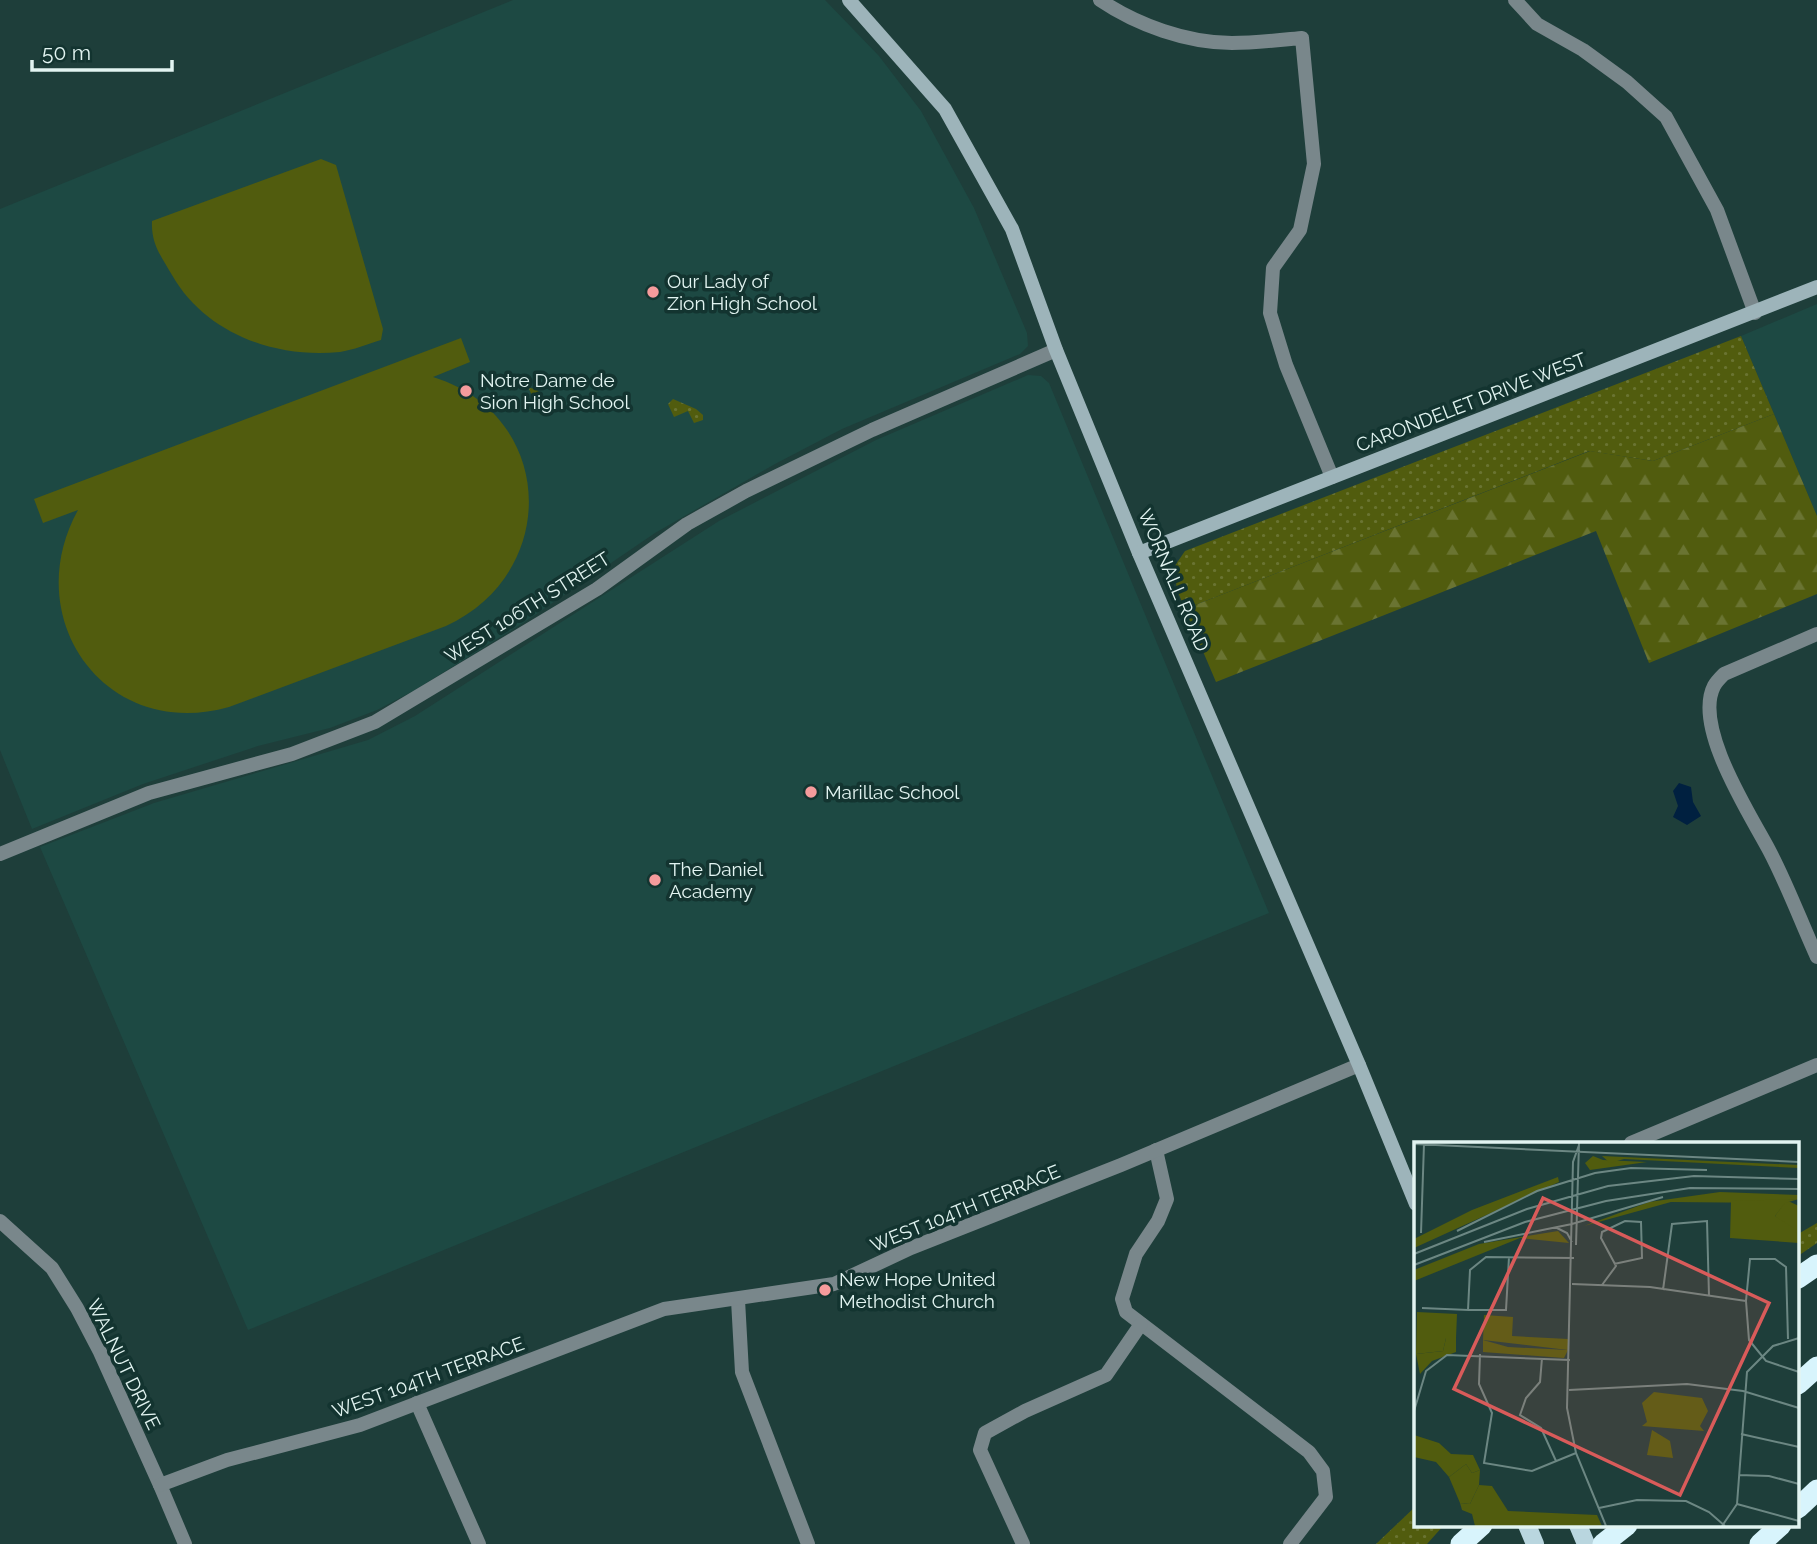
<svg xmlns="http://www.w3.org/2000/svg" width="1817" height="1544" font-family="Raleway,sans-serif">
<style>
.built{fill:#1d4943}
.grass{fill:url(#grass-dots)}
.forest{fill:url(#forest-firs)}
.pitch{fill:#515c0e}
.water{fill:#002040}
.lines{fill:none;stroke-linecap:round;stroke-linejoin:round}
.street{stroke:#79878b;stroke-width:14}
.secondary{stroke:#9db4ba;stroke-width:14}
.primary{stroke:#b9d6df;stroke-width:18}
.highway{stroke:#d8f4fc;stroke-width:21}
.poi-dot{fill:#f59b9c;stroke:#133430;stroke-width:2.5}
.labels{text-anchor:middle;stroke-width:7;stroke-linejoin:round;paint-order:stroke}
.poi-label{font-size:19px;fill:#e2f4f1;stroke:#133430;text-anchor:start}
.street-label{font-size:19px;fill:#e2f4f1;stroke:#133430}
.inset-road{fill:none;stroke:#6c8783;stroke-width:2}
.view{fill:#d95b5a;fill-opacity:0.15;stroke:#d95b5a;stroke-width:3.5}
.inset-edge{fill:none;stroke:#e2f4f1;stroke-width:3.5}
</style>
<defs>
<pattern id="grass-dots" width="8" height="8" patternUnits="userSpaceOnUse" patternTransform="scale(1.75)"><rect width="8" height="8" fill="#515c0e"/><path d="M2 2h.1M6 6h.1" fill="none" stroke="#6a7432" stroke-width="1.8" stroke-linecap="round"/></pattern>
<pattern id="forest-firs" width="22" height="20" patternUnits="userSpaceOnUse" patternTransform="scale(1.75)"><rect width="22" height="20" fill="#515c0e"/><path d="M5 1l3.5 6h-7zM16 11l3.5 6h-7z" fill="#6a7432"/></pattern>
</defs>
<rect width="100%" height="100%" fill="#1e3e3a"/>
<g class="built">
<path d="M 513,0 L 825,0 L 879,56 L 921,111 L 974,208 L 1027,333 L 1028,346 L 1020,354 L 842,429 L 775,464 L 655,533 L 523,623 L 415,690 L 377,710 L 330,728 L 258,746 L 143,784 L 32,829 L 0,750 L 0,209 Z"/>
<path d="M 1817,304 L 1817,516 L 1741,336 Z"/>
<path d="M 1028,375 L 1041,376 L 1049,383 L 1269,913 L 248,1330 L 40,847 L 154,803 L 368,740 L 415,716 L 719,521 L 876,440 Z"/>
</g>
<g class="grass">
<path d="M 1741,336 L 1774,414 L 1653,461 L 1589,451 L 1185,609 L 1177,590 L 1174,567 L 1185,551 Z"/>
<path d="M 528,387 L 537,390 L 552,405 L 551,411 L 541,415 Z"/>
<path d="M 673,399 L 696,409 L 703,415 L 703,420 L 694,423 L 688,411 L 674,417 L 668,404 Z"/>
<path d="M 1817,1223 L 1817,1243 L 1798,1256 L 1798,1234 Z"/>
<path d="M 1416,1506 L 1416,1525 L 1444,1525 L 1427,1544 L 1376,1544 Z"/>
</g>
<path class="forest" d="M 1774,414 L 1817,516 L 1817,594 L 1649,663 L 1596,531 L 1216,682 L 1185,609 L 1590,451 L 1653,461 Z"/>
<g class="pitch">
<path d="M 321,159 L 336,165 L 383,329 L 381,340 C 368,344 353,350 340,352 C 275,359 205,333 172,275 C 161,256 151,244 152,221 Z"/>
<path d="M 461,338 L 470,362 L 433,377 C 556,415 561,573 446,626 L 229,707 C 106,742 18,619 78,510 L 43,523 L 34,499 Z"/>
</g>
<path class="water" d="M 1679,783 L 1691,787 L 1693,802 L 1701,816 L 1687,825 L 1673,817 L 1678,806 L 1673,791 Z"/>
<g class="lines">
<g class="street">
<path d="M 1100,0 C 1137,25 1187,43 1232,43 C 1255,43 1279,40 1302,38 L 1314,164 L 1300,230 L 1273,268 L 1270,313 L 1286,365 L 1332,477"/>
<path d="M 1515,0 L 1537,24 L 1583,50 L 1627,82 L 1666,117 L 1717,210 L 1755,313"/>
<path d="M 1817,634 L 1724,674 C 1721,677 1716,682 1714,686 C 1693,727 1750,814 1769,850 C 1787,884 1801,922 1817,957"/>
<path d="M 0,854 L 149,793 L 292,754 L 375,722 L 597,589 L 687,524 L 746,491 L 872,430 L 1056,350"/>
<path d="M 1631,1143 L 1817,1065"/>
<path d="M 1156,1150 L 1167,1199 L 1158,1221 L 1136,1254 L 1122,1299 L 1126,1312 L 1309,1452 L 1323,1471 L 1326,1497 L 1290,1544"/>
<path d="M 0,1221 L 52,1268 L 77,1308 L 100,1352 L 160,1485 L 185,1544"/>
<path d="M 738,1300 L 742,1372 L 808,1544"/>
<path d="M 417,1403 L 479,1544"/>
<path d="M 160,1485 L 227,1460 L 360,1425 L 664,1309 L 834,1284 L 911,1248 L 1121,1165 L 1359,1065"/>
<path d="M 1023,1544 L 980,1450 L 985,1433 L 1025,1411 L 1106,1375 L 1141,1324"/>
</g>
<g class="secondary">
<path d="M 849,0 L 945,109 L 1012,229 L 1056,350 L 1139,553 L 1359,1065 L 1416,1204"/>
<path d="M 1139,553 L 1817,287"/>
</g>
<g class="primary">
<path d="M 1527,1525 L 1535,1544"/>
<path d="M 1578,1525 L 1586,1544"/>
</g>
<g class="highway">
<path d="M 1798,1278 L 1817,1265"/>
<path d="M 1798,1384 L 1817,1367"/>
<path d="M 1798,1508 L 1817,1490"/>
<path d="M 1461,1544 L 1482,1525"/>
<path d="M 1603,1544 L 1627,1525"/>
<path d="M 1760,1544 L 1781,1525"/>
</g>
</g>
<g class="poi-dot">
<circle cx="653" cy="292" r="7"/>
<circle cx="466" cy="391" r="7"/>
<circle cx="811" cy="792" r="7"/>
<circle cx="655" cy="880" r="7"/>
<circle cx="825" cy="1290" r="7"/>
</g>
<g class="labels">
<g class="poi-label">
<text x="667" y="288">Our Lady of<tspan x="667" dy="22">Zion High School</tspan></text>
<text x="480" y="387">Notre Dame de<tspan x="480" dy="22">Sion High School</tspan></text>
<text x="825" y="799">Marillac School</text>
<text x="669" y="876">The Daniel<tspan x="669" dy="22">Academy</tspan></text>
<text x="839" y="1286">New Hope United<tspan x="839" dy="22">Methodist Church</tspan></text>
</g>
<g class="street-label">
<text transform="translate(1471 402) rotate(-21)" y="7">CARONDELET DRIVE WEST</text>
<text transform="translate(1174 580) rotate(67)" y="7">WORNALL ROAD</text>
<text transform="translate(527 607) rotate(-32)" y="7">WEST 106TH STREET</text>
<text transform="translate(965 1208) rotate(-22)" y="7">WEST 104TH TERRACE</text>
<text transform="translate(124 1364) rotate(64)" y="7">WALNUT DRIVE</text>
<text transform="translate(428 1377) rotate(-20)" y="7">WEST 104TH TERRACE</text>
</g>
</g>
<g transform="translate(1414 1142)">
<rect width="385" height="385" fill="#1e3e3a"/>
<path d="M 179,14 L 189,18 L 233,20 L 176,28 L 171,21 ZM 144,35 L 145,40 L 0,106 L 0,97 L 58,68 ZM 306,50 L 385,53 L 385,57 L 372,58 L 385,64 L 385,101 L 361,74 L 370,61 L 257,60 L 170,84 L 235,60 ZM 144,89 L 155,101 L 106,96 L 0,139 L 0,128 L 65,102 ZM 32,196 L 42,196 L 42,210 L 18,219 L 6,232 L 2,212 L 29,209 ZM 69,198 L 94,205 L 154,208 L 150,216 L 69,210 ZM 52,322 L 58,331 L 66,328 L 65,343 L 56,362 L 46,361 L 35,335 Z" fill="#515c0e"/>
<path d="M 188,14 L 385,23 L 385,26 L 210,17 L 196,21 ZM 385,57 L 371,61 L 361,74 L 381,87 L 385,101 L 316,96 L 317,59 ZM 3,170 L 43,172 L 42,196 L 32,196 L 29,209 L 2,212 ZM 70,173 L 99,175 L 98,194 L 154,197 L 154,208 L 69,198 ZM 0,293 L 25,301 L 37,312 L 59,313 L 66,328 L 58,331 L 52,322 L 35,335 L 22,320 L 0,315 ZM 65,343 L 78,344 L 94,369 L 183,373 L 188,384 L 61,384 L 58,372 L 48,368 L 46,361 L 56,362 Z" fill="#515c0e"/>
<path d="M 240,250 L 288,256 L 294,269 L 286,284 L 290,289 L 228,284 L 233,280 L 228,261 ZM 238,288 L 256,299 L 259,316 L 233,313 Z" fill="#515c0e"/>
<path class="inset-road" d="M 0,2 L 385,20M 165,3 L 159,20 L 153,266 L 162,311 L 192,384M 143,86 L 153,91 L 158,100M 43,89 L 123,49 L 181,31 L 217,26 L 293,28M 7,91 L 10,2M 70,100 L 158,82 L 249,55M 162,103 L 165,1M 0,112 L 113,67 L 194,44 L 280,34 L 385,37M 0,123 L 111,80 L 192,59 L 276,46 L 385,47M 158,142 L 236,145 L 332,159M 188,143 L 202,124 L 187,96 L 188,90 L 211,79 L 227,80 L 228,116 L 200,122M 249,148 L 258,82 L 293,79 L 295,154M 8,166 L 54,168 L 56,128 L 72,115 L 160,116M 54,168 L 92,168 L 95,115M 374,197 L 372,125 L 361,117 L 336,117 L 332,159 L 335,198 L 352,219 L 385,230M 66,212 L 65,242 L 78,271 L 70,321 L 118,329 L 162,311M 128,216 L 126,240 L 112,256 L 106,273 L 127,286 L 142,319M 155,248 L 273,242 L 329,249 L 385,266M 0,269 L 12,229 L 33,213 L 156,218M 327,292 L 385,305M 325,333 L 355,334 L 385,342M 323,362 L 385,379M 185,366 L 223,358 L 272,359 L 295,370 L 311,384M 308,384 L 323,362 L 333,230 L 359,204 L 385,196"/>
<path class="view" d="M 129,56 L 355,161 L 266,353 L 40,247 Z"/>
<rect width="385" height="385" class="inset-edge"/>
</g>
<path d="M32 60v10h140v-10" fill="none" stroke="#e2f4f1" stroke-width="3.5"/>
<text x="42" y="60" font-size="21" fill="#e2f4f1" stroke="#133430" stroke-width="5" paint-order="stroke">50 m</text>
</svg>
